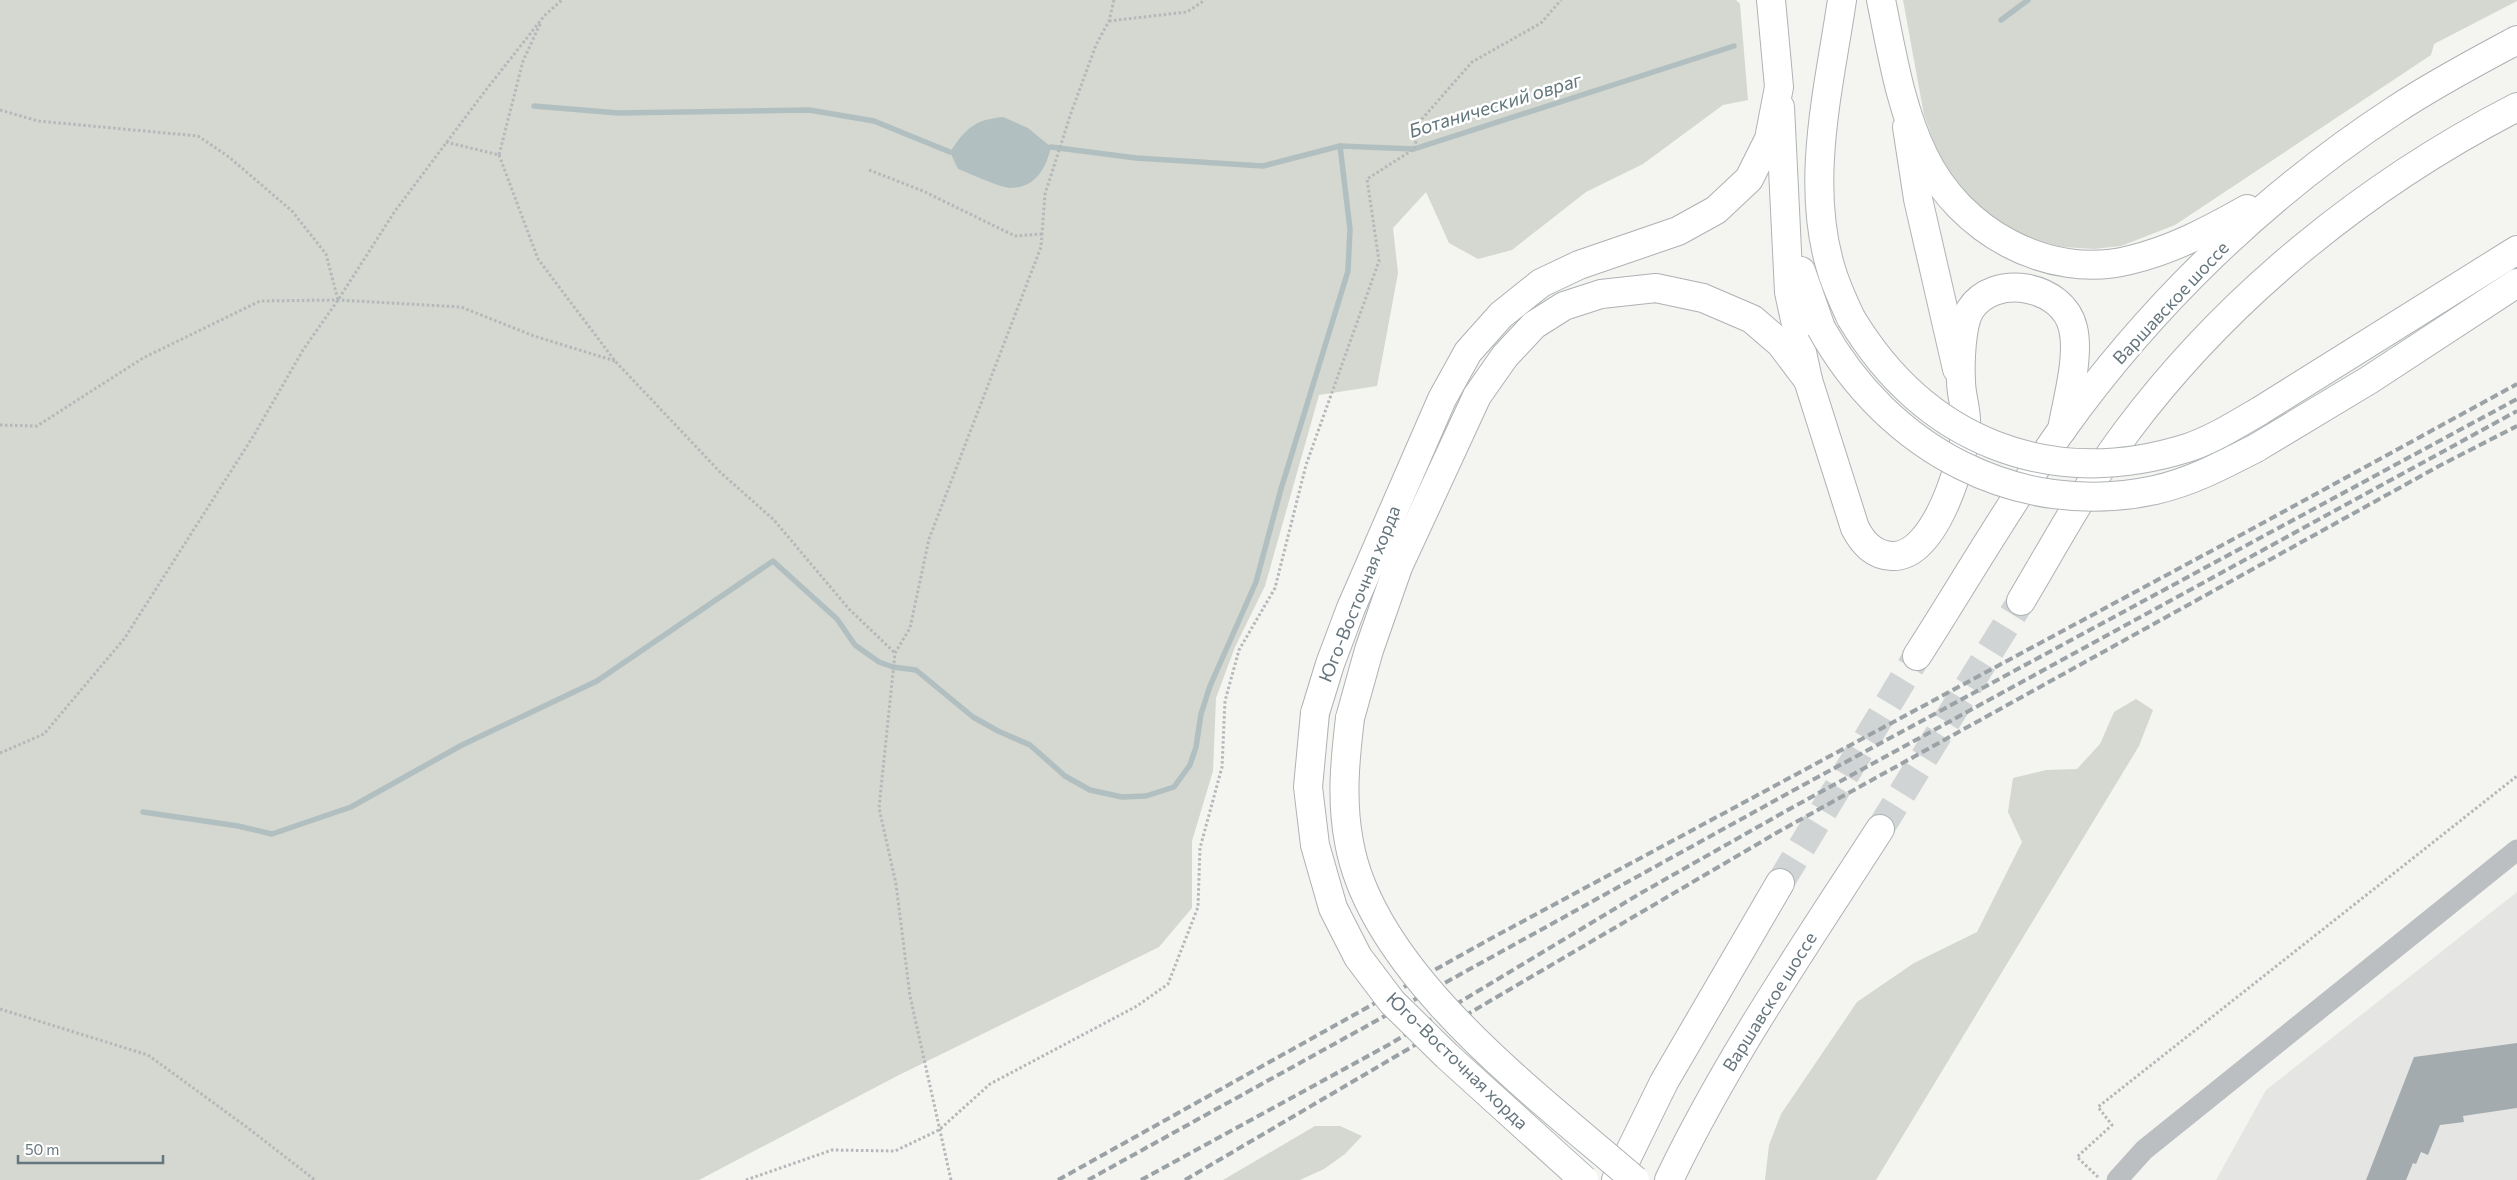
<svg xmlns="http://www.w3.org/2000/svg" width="2517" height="1180" font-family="Commissioner,sans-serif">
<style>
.built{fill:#e5e5e4}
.green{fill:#d4d8d0}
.water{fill:#b2bfc1}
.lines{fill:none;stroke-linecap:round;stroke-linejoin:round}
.stream{stroke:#b2bfc1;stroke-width:5.5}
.building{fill:#a3abaf}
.primary-tunnel{stroke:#d0d4d4;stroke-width:28;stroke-dasharray:28 14;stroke-linecap:butt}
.secondary-casing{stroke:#aeb3b6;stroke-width:30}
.primary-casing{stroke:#adb2b4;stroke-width:30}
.path{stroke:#b5b8ba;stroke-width:3;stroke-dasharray:2.5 2.5;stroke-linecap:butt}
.street{stroke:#bbbfc2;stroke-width:21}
.secondary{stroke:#fff;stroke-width:28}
.primary{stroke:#fff;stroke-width:28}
.rail{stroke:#9ba2a6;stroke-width:4;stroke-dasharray:8 4;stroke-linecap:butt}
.secondary-bridge-casing{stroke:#aeb3b6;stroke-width:30;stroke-linecap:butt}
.primary-bridge-casing{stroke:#adb2b4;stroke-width:30;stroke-linecap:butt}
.secondary-bridge{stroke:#fff;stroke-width:28}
.primary-bridge{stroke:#fff;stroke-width:28}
.labels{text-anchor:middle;stroke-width:5;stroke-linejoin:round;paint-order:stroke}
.street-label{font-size:18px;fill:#66767e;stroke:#fff}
.water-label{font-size:19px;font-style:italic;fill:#62777b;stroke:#fff}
</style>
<rect width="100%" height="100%" fill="#f4f4f1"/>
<path class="built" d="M 2517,892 L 2517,1180 L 2216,1180 L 2266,1090 Z"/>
<g class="green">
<path d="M 0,0 L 1736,0 L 1740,4 L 1748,100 L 1723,105 L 1643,164 L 1586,192 L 1512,250 L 1478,259 L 1449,243 L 1426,192 L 1393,228 L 1398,273 L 1377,386 L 1319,395 L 1265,586 L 1235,647 L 1216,698 L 1213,771 L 1192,841 L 1192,908 L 1159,947 L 897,1076 L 699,1180 L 0,1180 Z"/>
<path d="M 1903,0 L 2517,0 L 2517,1 L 2434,44 L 2431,55 L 2175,225 L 2121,246 L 2094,249 L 2062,247 L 2021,236 L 1990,217 L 1951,182 L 1940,159 L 1924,115 Z"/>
<path d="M 2136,699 L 2153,710 L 2139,746 L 1876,1180 L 1765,1180 L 1769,1145 L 1781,1114 L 1857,1002 L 1914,963 L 1977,932 L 2022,842 L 2008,812 L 2013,778 L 2046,770 L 2077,769 L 2100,744 L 2114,712 Z"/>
<path d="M 1315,1126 L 1340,1126 L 1362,1136 L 1345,1154 L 1324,1169 L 1300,1180 L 1223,1180 Z"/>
</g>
<path class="water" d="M 1003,117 L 1028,128 L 1051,147 C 1046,168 1036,188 1010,188 C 1001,188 969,173 958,169 L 950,152 C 966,128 974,120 1003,117 Z"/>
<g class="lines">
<g class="stream">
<path d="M 2001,20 L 2028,0"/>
<path d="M 534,106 L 618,113 L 809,110 L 874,121 L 950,152"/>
<path d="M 1051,147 L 1136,158 L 1263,166 L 1340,146 L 1414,149 L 1734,46"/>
<path d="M 143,812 L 238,826 L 272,834 L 351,807 L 462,745 L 597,681 L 773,561 L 837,619 L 855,645 L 879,662 L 893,667 L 916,670 L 973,717 L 998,731 L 1030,745 L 1065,776 L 1090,790 L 1122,797 L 1146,796 L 1174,787 L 1190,765 L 1196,747 L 1201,714 L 1210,686 L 1256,582 L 1281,489 L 1348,271 L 1350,229 L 1340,146"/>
</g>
</g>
<path class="building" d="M 2517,1043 L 2517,1108 L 2463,1116 L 2464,1122 L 2440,1125 L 2428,1155 L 2421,1152 L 2416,1164 L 2413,1163 L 2406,1180 L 2366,1180 L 2414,1057 Z"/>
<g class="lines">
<g class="primary-tunnel">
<path d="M 1880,829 L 2021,601"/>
<path d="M 1780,883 L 1917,656"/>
</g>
<defs>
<g id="secondary">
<path d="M 1842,0 C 1829,88 1804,185 1832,272 C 1837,288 1844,303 1851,318"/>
<path d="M 1780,107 L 1789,292 L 1808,380"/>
<path d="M 1907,127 L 1918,199 L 1957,369"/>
<path d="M 1801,271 L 1821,328"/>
<path d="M 2258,412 L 2517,250"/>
<path d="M 2256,448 L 2369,380 L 2517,283"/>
</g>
<g id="primary">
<path d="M 1881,0 C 1892,53 1900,107 1924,156 C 1959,230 2048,281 2130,260 C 2172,250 2210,230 2247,209"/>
<path d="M 2021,601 C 2055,544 2087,484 2127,431 C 2228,296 2367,184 2517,107"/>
<path d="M 1917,656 C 1965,581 2010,503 2061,431 C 2151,305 2266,194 2395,110 C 2434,84 2476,62 2517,40"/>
<path d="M 1315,713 L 1330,664 L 1351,608 L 1442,399 L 1468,352 L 1501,315 L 1541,283 L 1579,265 L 1678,231 L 1716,210 L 1749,179 L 1769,139 L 1779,87 L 1771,0"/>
<path d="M 1350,718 L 1369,650 L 1398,567 L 1477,396 L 1505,356 L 1534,325 L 1564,306 L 1601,294 L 1656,288 L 1703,298 L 1752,319 L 1780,343 L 1808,380 L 1855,528 C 1863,543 1873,555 1892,556 C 1935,558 1964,461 1966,426 C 1967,409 1961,397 1961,381 C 1960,364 1961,325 1970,310 C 1994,272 2063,285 2073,328 C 2080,357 2067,400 2062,430"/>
<path d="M 1616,1180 L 1664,1082 L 1780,883"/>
<path d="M 1669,1180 C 1728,1057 1806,944 1880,829"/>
</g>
</defs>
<use href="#secondary" class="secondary-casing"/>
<use href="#primary" class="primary-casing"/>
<g class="path">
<path d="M 1109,21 L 1187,12 L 1205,0"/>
<path d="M 0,110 L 38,121 L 198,136 L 229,157 L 292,211 L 326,254 L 338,300"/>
<path d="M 446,142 L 499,155 L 523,61 L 541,22"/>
<path d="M 499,155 L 538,259 L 615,361 L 720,472 L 774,520 L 849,609 L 895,653"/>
<path d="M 869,170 L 923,191 L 1015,236 L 1042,234"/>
<path d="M 0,425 L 37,426 L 143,358 L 260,301 L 338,300 L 461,307 L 534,336 L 615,361"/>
<path d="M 0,753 L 44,734 L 124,639 L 254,435 L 303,350 L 338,300 L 395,211 L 482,95 L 544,16 L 562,0"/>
<path d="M 0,1009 L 148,1055 L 248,1128 L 315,1180"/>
<path d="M 2098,1177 L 2077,1157 L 2112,1125 L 2098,1107 L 2517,776"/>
<path d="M 746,1180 L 832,1150 L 895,1151 L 939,1130 L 990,1084 L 1137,1006 L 1168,984 L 1198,907 L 1200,848 L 1222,767 L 1225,701 L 1239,650 L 1275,588 L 1306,465 L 1379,261 L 1367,179 L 1414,149 L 1422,119 L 1472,62 L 1541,23 L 1561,0"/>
<path d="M 951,1180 L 910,996 L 896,884 L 879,808 L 895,653 L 910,628 L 929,539 L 1041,247 L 1045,194 L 1071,113 L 1096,45 L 1109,21 L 1114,0"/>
</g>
<path class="street" d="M 2117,1180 L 2144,1150 L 2517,850"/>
<use href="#secondary" class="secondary"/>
<use href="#primary" class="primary"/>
<g class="rail">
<path d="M 1058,1180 L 1490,939 L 2228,542 L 2517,384"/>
<path d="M 1088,1180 L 1794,790 L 2517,399"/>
<path d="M 1141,1180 L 1390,1044 L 1641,893 L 1786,811 L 2517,411"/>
<path d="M 1185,1180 L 1778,832 L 2439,466 L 2517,426"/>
</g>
<defs>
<g id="secondary-bridge">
<path d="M 1851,318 C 1925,441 2049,491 2187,448 C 2212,440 2235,425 2258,412"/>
<path d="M 1821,328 C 1887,448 2018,520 2155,490 C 2191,482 2223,465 2256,448"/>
</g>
<g id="primary-bridge">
<path d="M 1315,713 L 1308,787 L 1315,845 L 1333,908 L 1358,957 L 1392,1002 L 1447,1056 L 1584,1180"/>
<path d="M 1350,718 C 1345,760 1341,800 1349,842 C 1372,974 1538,1096 1635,1180"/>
</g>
</defs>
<use href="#secondary-bridge" class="secondary-bridge-casing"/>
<use href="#primary-bridge" class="primary-bridge-casing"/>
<use href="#secondary-bridge" class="secondary-bridge"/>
<use href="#primary-bridge" class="primary-bridge"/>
</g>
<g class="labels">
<g class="street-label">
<text transform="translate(2171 303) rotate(-47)" y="6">Варшавское шоссе</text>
<text transform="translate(1360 594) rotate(-68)" y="6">Юго-Восточная хорда</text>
<text transform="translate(1770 1002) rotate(-58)" y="6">Варшавское шоссе</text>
<text transform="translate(1457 1061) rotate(44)" y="6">Юго-Восточная хорда</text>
</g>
<g class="water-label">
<text transform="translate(1495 105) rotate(-17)" y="7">Ботанический овраг</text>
</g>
</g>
<path d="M18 1155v8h145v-8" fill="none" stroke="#66767e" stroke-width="2.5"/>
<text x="25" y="1155" font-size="15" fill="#66767e" stroke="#ffffff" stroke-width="4" paint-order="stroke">50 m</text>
</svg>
